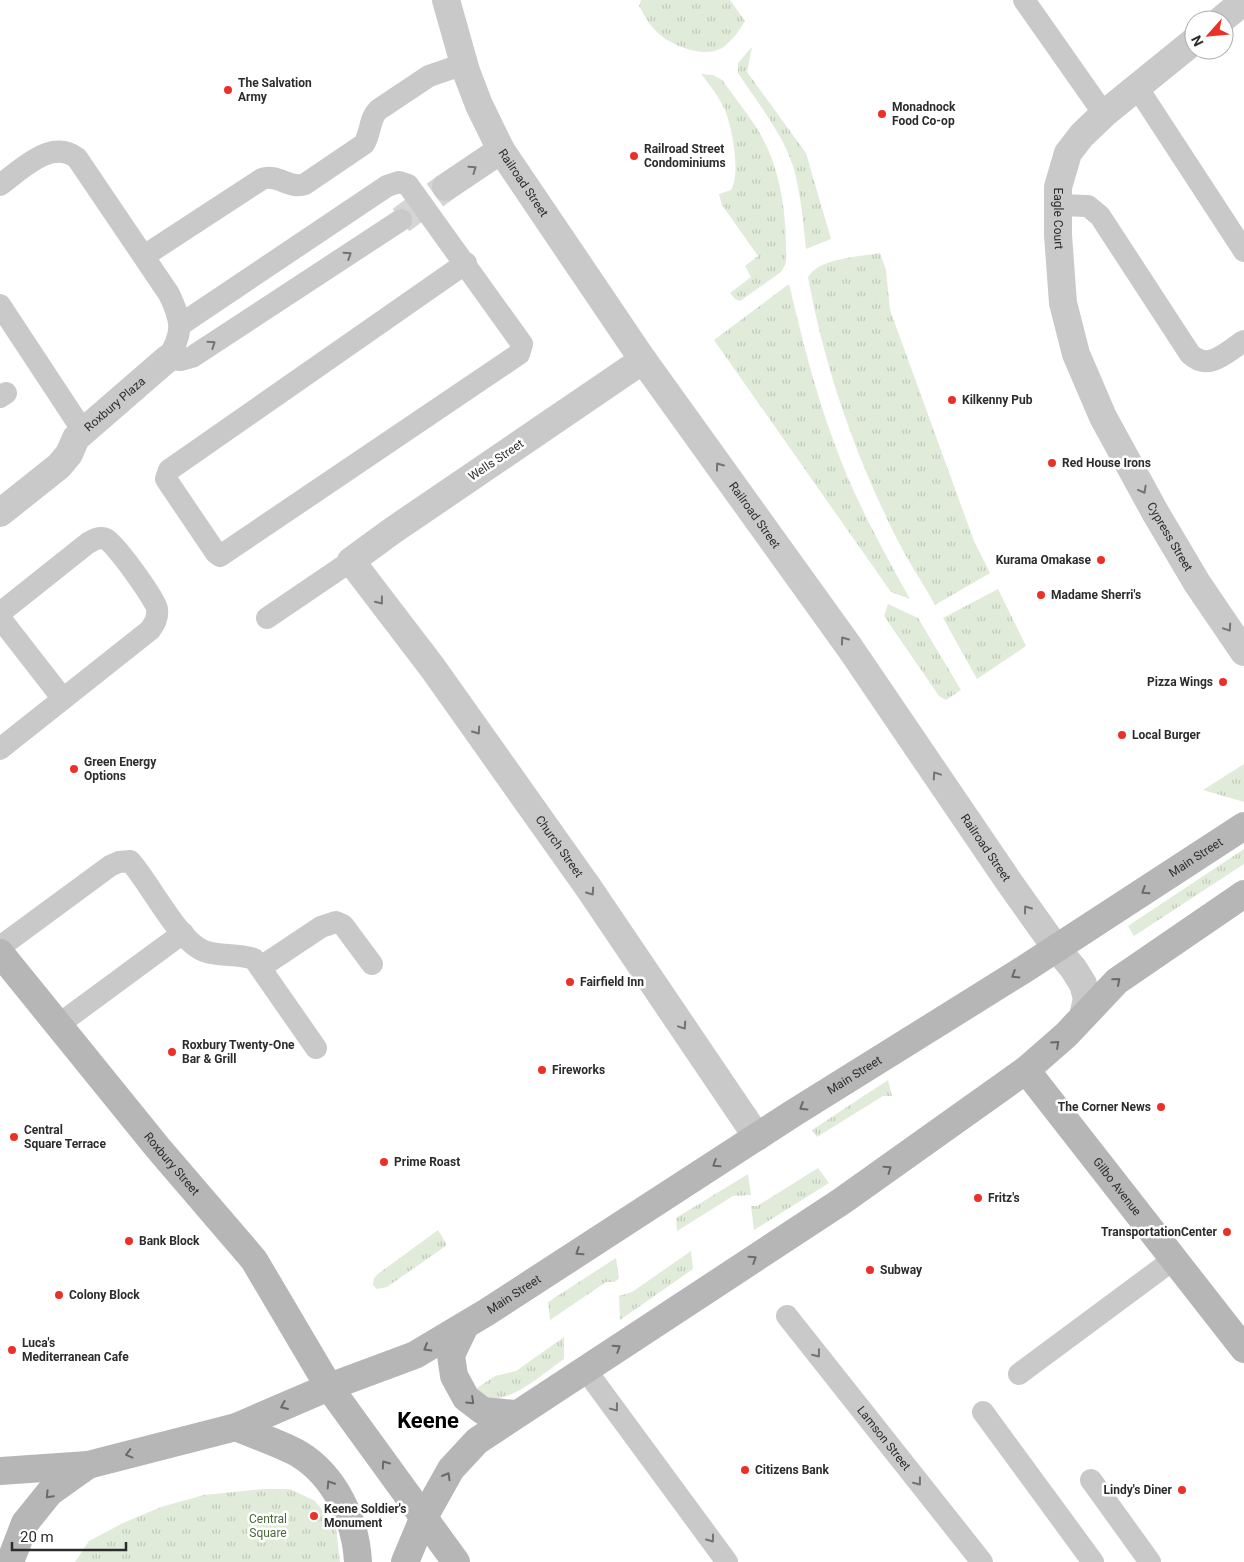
<svg xmlns="http://www.w3.org/2000/svg" width="1244" height="1562" font-family="Roboto,sans-serif">
<style>
.grass{fill:url(#grass-tufts)}
.lines{fill:none;stroke-linecap:round;stroke-linejoin:round}
.street-tunnel{stroke:#d5d5d5;stroke-width:28;stroke-dasharray:28 14;stroke-linecap:butt}
.lane{stroke:#c9c9c9;stroke-width:22}
.street{stroke:#c9c9c9;stroke-width:28}
.secondary{stroke:#b6b6b6;stroke-width:28}
.oneway{stroke:#737373}
.oneway2{stroke:#6a6a6a}
.poi-dot{fill:#eb3127;stroke:#fff;stroke-width:2}
.labels{text-anchor:middle;stroke-width:5;stroke-linejoin:round;paint-order:stroke}
.poi-label{font-size:12px;font-weight:bold;fill:#2c2c2c;stroke:#fff;text-anchor:start}
.street-label{font-size:12px;fill:#2c2c2c;stroke:#fff}
.park-label{font-size:12px;fill:#496939;stroke:#fff}
.town-label{font-size:22px;font-weight:bold;fill:#000;stroke:#fff}
</style>
<defs>
<pattern id="grass-tufts" width="24" height="20" patternUnits="userSpaceOnUse" patternTransform="scale(1.25)"><rect width="24" height="20" fill="#e0ebd9"/><path d="M3 7l-1-3M5 7V3M7 7l1-3M15 17l-1-3M17 17v-4M19 17l1-3" fill="none" stroke="#c0caba"/></pattern>
</defs>
<rect width="100%" height="100%" fill="#fff"/>
<g class="grass">
<path d="M 641,0 L 730,0 L 745,21 C 739,31 732,41 722,48 C 703,59 668,45 654,29 C 648,23 644,14 639,6 Z"/>
<path d="M 752,47 L 747,72 L 806,153 L 831,239 L 806,249 C 803,221 801,193 793,166 C 782,132 757,102 738,73 L 738,63 Z"/>
<path d="M 701,74 L 713,75 L 722,80 C 734,96 747,113 758,130 C 782,170 787,217 786,263 L 781,272 L 740,301 L 735,299 L 730,293 L 751,277 L 745,266 L 758,256 L 722,205 L 719,194 L 731,190 C 741,174 732,127 725,110 C 719,97 710,85 701,74 Z"/>
<path d="M 880,253 L 886,270 L 890,310 L 974,541 L 990,573 L 935,605 C 921,580 904,555 892,529 C 853,449 824,365 808,277 C 819,258 859,257 880,253 Z"/>
<path d="M 789,284 C 802,338 815,392 835,445 C 854,498 882,549 910,599 L 891,592 L 714,340 Z"/>
<path d="M 998,589 L 1026,646 L 977,679 L 943,618 Z"/>
<path d="M 888,604 L 918,618 L 961,690 L 946,700 L 939,696 L 884,616 Z"/>
<path d="M 1244,764 L 1244,802 L 1203,790 Z"/>
<path d="M 1244,849 L 1244,864 L 1134,936 L 1128,926 Z"/>
<path d="M 888,1080 L 892,1096 L 883,1096 L 817,1137 L 812,1130 Z"/>
<path d="M 818,1168 L 829,1183 L 754,1230 L 751,1206 L 757,1206 Z"/>
<path d="M 748,1174 L 751,1195 L 733,1196 L 677,1231 L 676,1218 Z"/>
<path d="M 438,1230 L 447,1245 L 387,1287 L 377,1289 L 373,1285 L 374,1278 L 378,1274 Z"/>
<path d="M 691,1251 L 693,1269 L 620,1320 L 619,1296 L 632,1292 Z"/>
<path d="M 616,1258 L 619,1278 L 615,1282 L 606,1282 L 550,1320 L 548,1302 Z"/>
<path d="M 564,1337 L 564,1359 C 546,1371 493,1420 477,1388 L 495,1376 L 516,1371 Z"/>
<path d="M 263,1489 L 290,1489 L 315,1501 L 336,1528 L 340,1562 L 75,1562 L 89,1541 L 123,1523 L 161,1507 L 204,1495 Z"/>
</g>
<g class="lines">
<path class="street-tunnel" d="M 401,220 L 446,187"/>
<g class="lane">
<path d="M 1024,0 L 1104,114"/>
<path d="M 1137,87 L 1244,251"/>
<path d="M 0,185 C 21,170 51,138 77,158 L 169,294 C 182,321 184,333 167,359 L 181,360 L 192,357 L 401,220"/>
<path d="M 1058,205 L 1088,206 L 1100,216 L 1190,354 C 1209,372 1226,352 1244,341"/>
<path d="M 144,256 L 262,179 C 277,173 290,190 305,184 L 364,144 C 371,133 369,119 378,110 L 429,76 L 464,64"/>
<path d="M 0,305 L 83,431"/>
<path d="M 180,325 L 387,186 L 399,182 L 408,185 L 522,344 L 519,354 L 220,556 L 216,553 L 170,485 L 166,479 L 169,470 L 466,263"/>
<path d="M 0,397 L 6,393"/>
<path d="M 0,613 L 88,543 C 93,540 100,536 106,539 C 114,542 156,600 157,609 C 158,618 155,623 150,630 L 0,749"/>
<path d="M 0,618 L 63,699"/>
<path d="M 267,618 L 351,561"/>
<path d="M 0,947 L 110,866 L 119,862 L 130,861 C 150,883 178,941 204,951 C 219,957 237,953 254,959 L 316,1048"/>
<path d="M 261,967 L 321,927 L 336,922 L 343,925 L 372,964"/>
<path d="M 58,1025 L 183,933"/>
<path id="s1" d="M 787,1316 L 982,1562"/>
<path d="M 585,1369 L 727,1562"/>
<path d="M 1019,1374 L 1174,1259"/>
<path d="M 983,1412 L 1093,1562"/>
<path d="M 1091,1480 L 1150,1562"/>
</g>
<g class="street">
<path id="s2" d="M 446,0 L 466,71 L 479,105 L 501,150 L 643,360 L 850,648 L 1009,882 L 1056,948 L 1073,968 L 1083,984 L 1087,999 L 1083,1016"/>
<path d="M 1221,20 L 1244,1"/>
<path id="s3" d="M 1194,41 L 1104,114 L 1082,135 L 1068,153 L 1058,187 L 1058,235 L 1063,303 L 1076,354 L 1103,417 L 1155,512 L 1197,583 L 1244,652"/>
<path d="M 446,187 L 501,150"/>
<path id="s4" d="M 643,360 L 392,531 L 351,561 L 432,667 L 588,887 L 757,1137"/>
<path id="s5" d="M 0,513 L 59,466 L 69,454 L 76,438 L 167,359"/>
</g>
<g class="secondary">
<path id="s6" d="M 0,953 L 158,1148 L 254,1260 L 329,1387 L 456,1562"/>
<path id="s7" d="M 1026,1070 L 1244,1349"/>
<path d="M 465,1326 L 451,1355 L 454,1376 L 466,1398 L 483,1411 L 515,1414"/>
<path d="M 236,1427 C 256,1436 280,1443 299,1454 C 335,1476 356,1521 358,1562"/>
<path id="s8" d="M 0,1471 L 88,1465 L 236,1427 L 329,1387 L 415,1355 L 487,1312 L 792,1114 L 1023,970 L 1244,826"/>
<path d="M 10,1562 L 25,1523 L 50,1492 L 88,1465"/>
<path d="M 405,1562 L 423,1519 L 451,1469 L 477,1441 L 842,1201 L 1026,1070 L 1066,1035 L 1117,981 L 1244,894"/>
</g>
</g>
<defs><path id="oneway-chevron" d="M-2-3.5L2.5 0L-2 3.5" fill="none" stroke-width="1.6" stroke-linecap="round" stroke-linejoin="round" transform="scale(1.25)"/></defs>
<g class="oneway">
<use href="#oneway-chevron" transform="translate(473 169) rotate(-35)"/>
<use href="#oneway-chevron" transform="translate(348 255) rotate(-33)"/>
<use href="#oneway-chevron" transform="translate(212 344) rotate(-34)"/>
<use href="#oneway-chevron" transform="translate(719 466) rotate(-126)"/>
<use href="#oneway-chevron" transform="translate(1143 490) rotate(61)"/>
<use href="#oneway-chevron" transform="translate(380 601) rotate(52)"/>
<use href="#oneway-chevron" transform="translate(1228 628) rotate(56)"/>
<use href="#oneway-chevron" transform="translate(844 640) rotate(-126)"/>
<use href="#oneway-chevron" transform="translate(477 731) rotate(55)"/>
<use href="#oneway-chevron" transform="translate(936 775) rotate(-124)"/>
<use href="#oneway-chevron" transform="translate(591 892) rotate(55)"/>
<use href="#oneway-chevron" transform="translate(1027 909) rotate(-126)"/>
<use href="#oneway-chevron" transform="translate(683 1026) rotate(56)"/>
<use href="#oneway-chevron" transform="translate(817 1354) rotate(52)"/>
<use href="#oneway-chevron" transform="translate(615 1408) rotate(53)"/>
<use href="#oneway-chevron" transform="translate(918 1482) rotate(52)"/>
<use href="#oneway-chevron" transform="translate(711 1539) rotate(54)"/>
</g>
<g class="oneway2">
<use href="#oneway-chevron" transform="translate(1145 891) rotate(147)"/>
<use href="#oneway-chevron" transform="translate(1015 975) rotate(148)"/>
<use href="#oneway-chevron" transform="translate(1117 981) rotate(-41)"/>
<use href="#oneway-chevron" transform="translate(1056 1044) rotate(-42)"/>
<use href="#oneway-chevron" transform="translate(803 1107) rotate(148)"/>
<use href="#oneway-chevron" transform="translate(716 1164) rotate(147)"/>
<use href="#oneway-chevron" transform="translate(888 1169) rotate(-35)"/>
<use href="#oneway-chevron" transform="translate(579 1252) rotate(147)"/>
<use href="#oneway-chevron" transform="translate(753 1259) rotate(-33)"/>
<use href="#oneway-chevron" transform="translate(427 1348) rotate(150)"/>
<use href="#oneway-chevron" transform="translate(617 1348) rotate(-33)"/>
<use href="#oneway-chevron" transform="translate(471 1401) rotate(43)"/>
<use href="#oneway-chevron" transform="translate(284 1406) rotate(157)"/>
<use href="#oneway-chevron" transform="translate(129 1454) rotate(165)"/>
<use href="#oneway-chevron" transform="translate(385 1464) rotate(-125)"/>
<use href="#oneway-chevron" transform="translate(447 1476) rotate(-60)"/>
<use href="#oneway-chevron" transform="translate(330 1484) rotate(-123)"/>
<use href="#oneway-chevron" transform="translate(49 1495) rotate(134)"/>
</g>
<g class="poi-dot">
<circle cx="228" cy="90" r="5"/>
<circle cx="882" cy="114" r="5"/>
<circle cx="634" cy="156" r="5"/>
<circle cx="952" cy="400" r="5"/>
<circle cx="1052" cy="463" r="5"/>
<circle cx="1101" cy="560" r="5"/>
<circle cx="1041" cy="595" r="5"/>
<circle cx="1223" cy="682" r="5"/>
<circle cx="1122" cy="735" r="5"/>
<circle cx="74" cy="769" r="5"/>
<circle cx="570" cy="982" r="5"/>
<circle cx="172" cy="1052" r="5"/>
<circle cx="542" cy="1070" r="5"/>
<circle cx="1161" cy="1107" r="5"/>
<circle cx="14" cy="1137" r="5"/>
<circle cx="384" cy="1162" r="5"/>
<circle cx="978" cy="1198" r="5"/>
<circle cx="1227" cy="1232" r="5"/>
<circle cx="129" cy="1241" r="5"/>
<circle cx="870" cy="1270" r="5"/>
<circle cx="59" cy="1295" r="5"/>
<circle cx="12" cy="1350" r="5"/>
<circle cx="745" cy="1470" r="5"/>
<circle cx="1182" cy="1490" r="5"/>
<circle cx="314" cy="1516" r="5"/>
</g>
<g class="labels">
<g class="poi-label">
<text x="238" y="87">The Salvation<tspan x="238" dy="14">Army</tspan></text>
<text x="892" y="111">Monadnock<tspan x="892" dy="14">Food Co-op</tspan></text>
<text x="644" y="153">Railroad Street<tspan x="644" dy="14">Condominiums</tspan></text>
<text x="962" y="404">Kilkenny Pub</text>
<text x="1062" y="467">Red House Irons</text>
<text x="1091" y="564" text-anchor="end">Kurama Omakase</text>
<text x="1051" y="599">Madame Sherri's</text>
<text x="1213" y="686" text-anchor="end">Pizza Wings</text>
<text x="1132" y="739">Local Burger</text>
<text x="84" y="766">Green Energy<tspan x="84" dy="14">Options</tspan></text>
<text x="580" y="986">Fairfield Inn</text>
<text x="182" y="1049">Roxbury Twenty-One<tspan x="182" dy="14">Bar &amp; Grill</tspan></text>
<text x="552" y="1074">Fireworks</text>
<text x="1151" y="1111" text-anchor="end">The Corner News</text>
<text x="24" y="1134">Central<tspan x="24" dy="14">Square Terrace</tspan></text>
<text x="394" y="1166">Prime Roast</text>
<text x="988" y="1202">Fritz's</text>
<text x="1217" y="1236" text-anchor="end">TransportationCenter</text>
<text x="139" y="1245">Bank Block</text>
<text x="880" y="1274">Subway</text>
<text x="69" y="1299">Colony Block</text>
<text x="22" y="1347">Luca's<tspan x="22" dy="14">Mediterranean Cafe</tspan></text>
<text x="755" y="1474">Citizens Bank</text>
<text x="1172" y="1494" text-anchor="end">Lindy's Diner</text>
<text x="324" y="1513">Keene Soldier's<tspan x="324" dy="14">Monument</tspan></text>
</g>
<g class="street-label">
<text dy="4" stroke="none"><textPath href="#s2" startOffset="200">Railroad Street</textPath></text>
<text dy="4" stroke="none"><textPath href="#s3" startOffset="236">Eagle Court</textPath></text>
<text dy="4" stroke="none"><textPath href="#s5" startOffset="160">Roxbury Plaza</textPath></text>
<text transform="translate(496 460) rotate(-34)" y="4">Wells Street</text>
<text dy="4" stroke="none"><textPath href="#s2" startOffset="605">Railroad Street</textPath></text>
<text dy="4" stroke="none"><textPath href="#s3" startOffset="579">Cypress Street</textPath></text>
<text dy="4" stroke="none"><textPath href="#s4" startOffset="708">Church Street</textPath></text>
<text dy="4" stroke="none"><textPath href="#s2" startOffset="1010">Railroad Street</textPath></text>
<text dy="4" stroke="none"><textPath href="#s8" startOffset="1360">Main Street</textPath></text>
<text dy="4" stroke="none"><textPath href="#s8" startOffset="955">Main Street</textPath></text>
<text dy="4" stroke="none"><textPath href="#s6" startOffset="272">Roxbury Street</textPath></text>
<text dy="4" stroke="none"><textPath href="#s7" startOffset="148">Gilbo Avenue</textPath></text>
<text dy="4" stroke="none"><textPath href="#s8" startOffset="550">Main Street</textPath></text>
<text dy="4" stroke="none"><textPath href="#s1" startOffset="156">Lamson Street</textPath></text>
</g>
<g class="park-label">
<text x="268" y="1523">Central<tspan x="268" dy="14">Square</tspan></text>
</g>
<g class="town-label">
<text x="428" y="1428">Keene</text>
</g>
</g>
<g transform="translate(1209 35) rotate(243)"><circle r="24" fill="#ffffff" stroke="#ababab"/>
<path d="M0-4L9 19L0 12L-9 19Z" fill="#eb3127"/>
<text y="-8" font-size="14" font-weight="bold" text-anchor="middle" fill="#2c2c2c">N</text>
</g>
<path d="M12 1542v8h114v-8" fill="none" stroke="#2c2c2c" stroke-width="2.5"/>
<text x="20" y="1542" font-size="15" fill="#2c2c2c" stroke="#ffffff" stroke-width="4" paint-order="stroke">20 m</text>
</svg>
